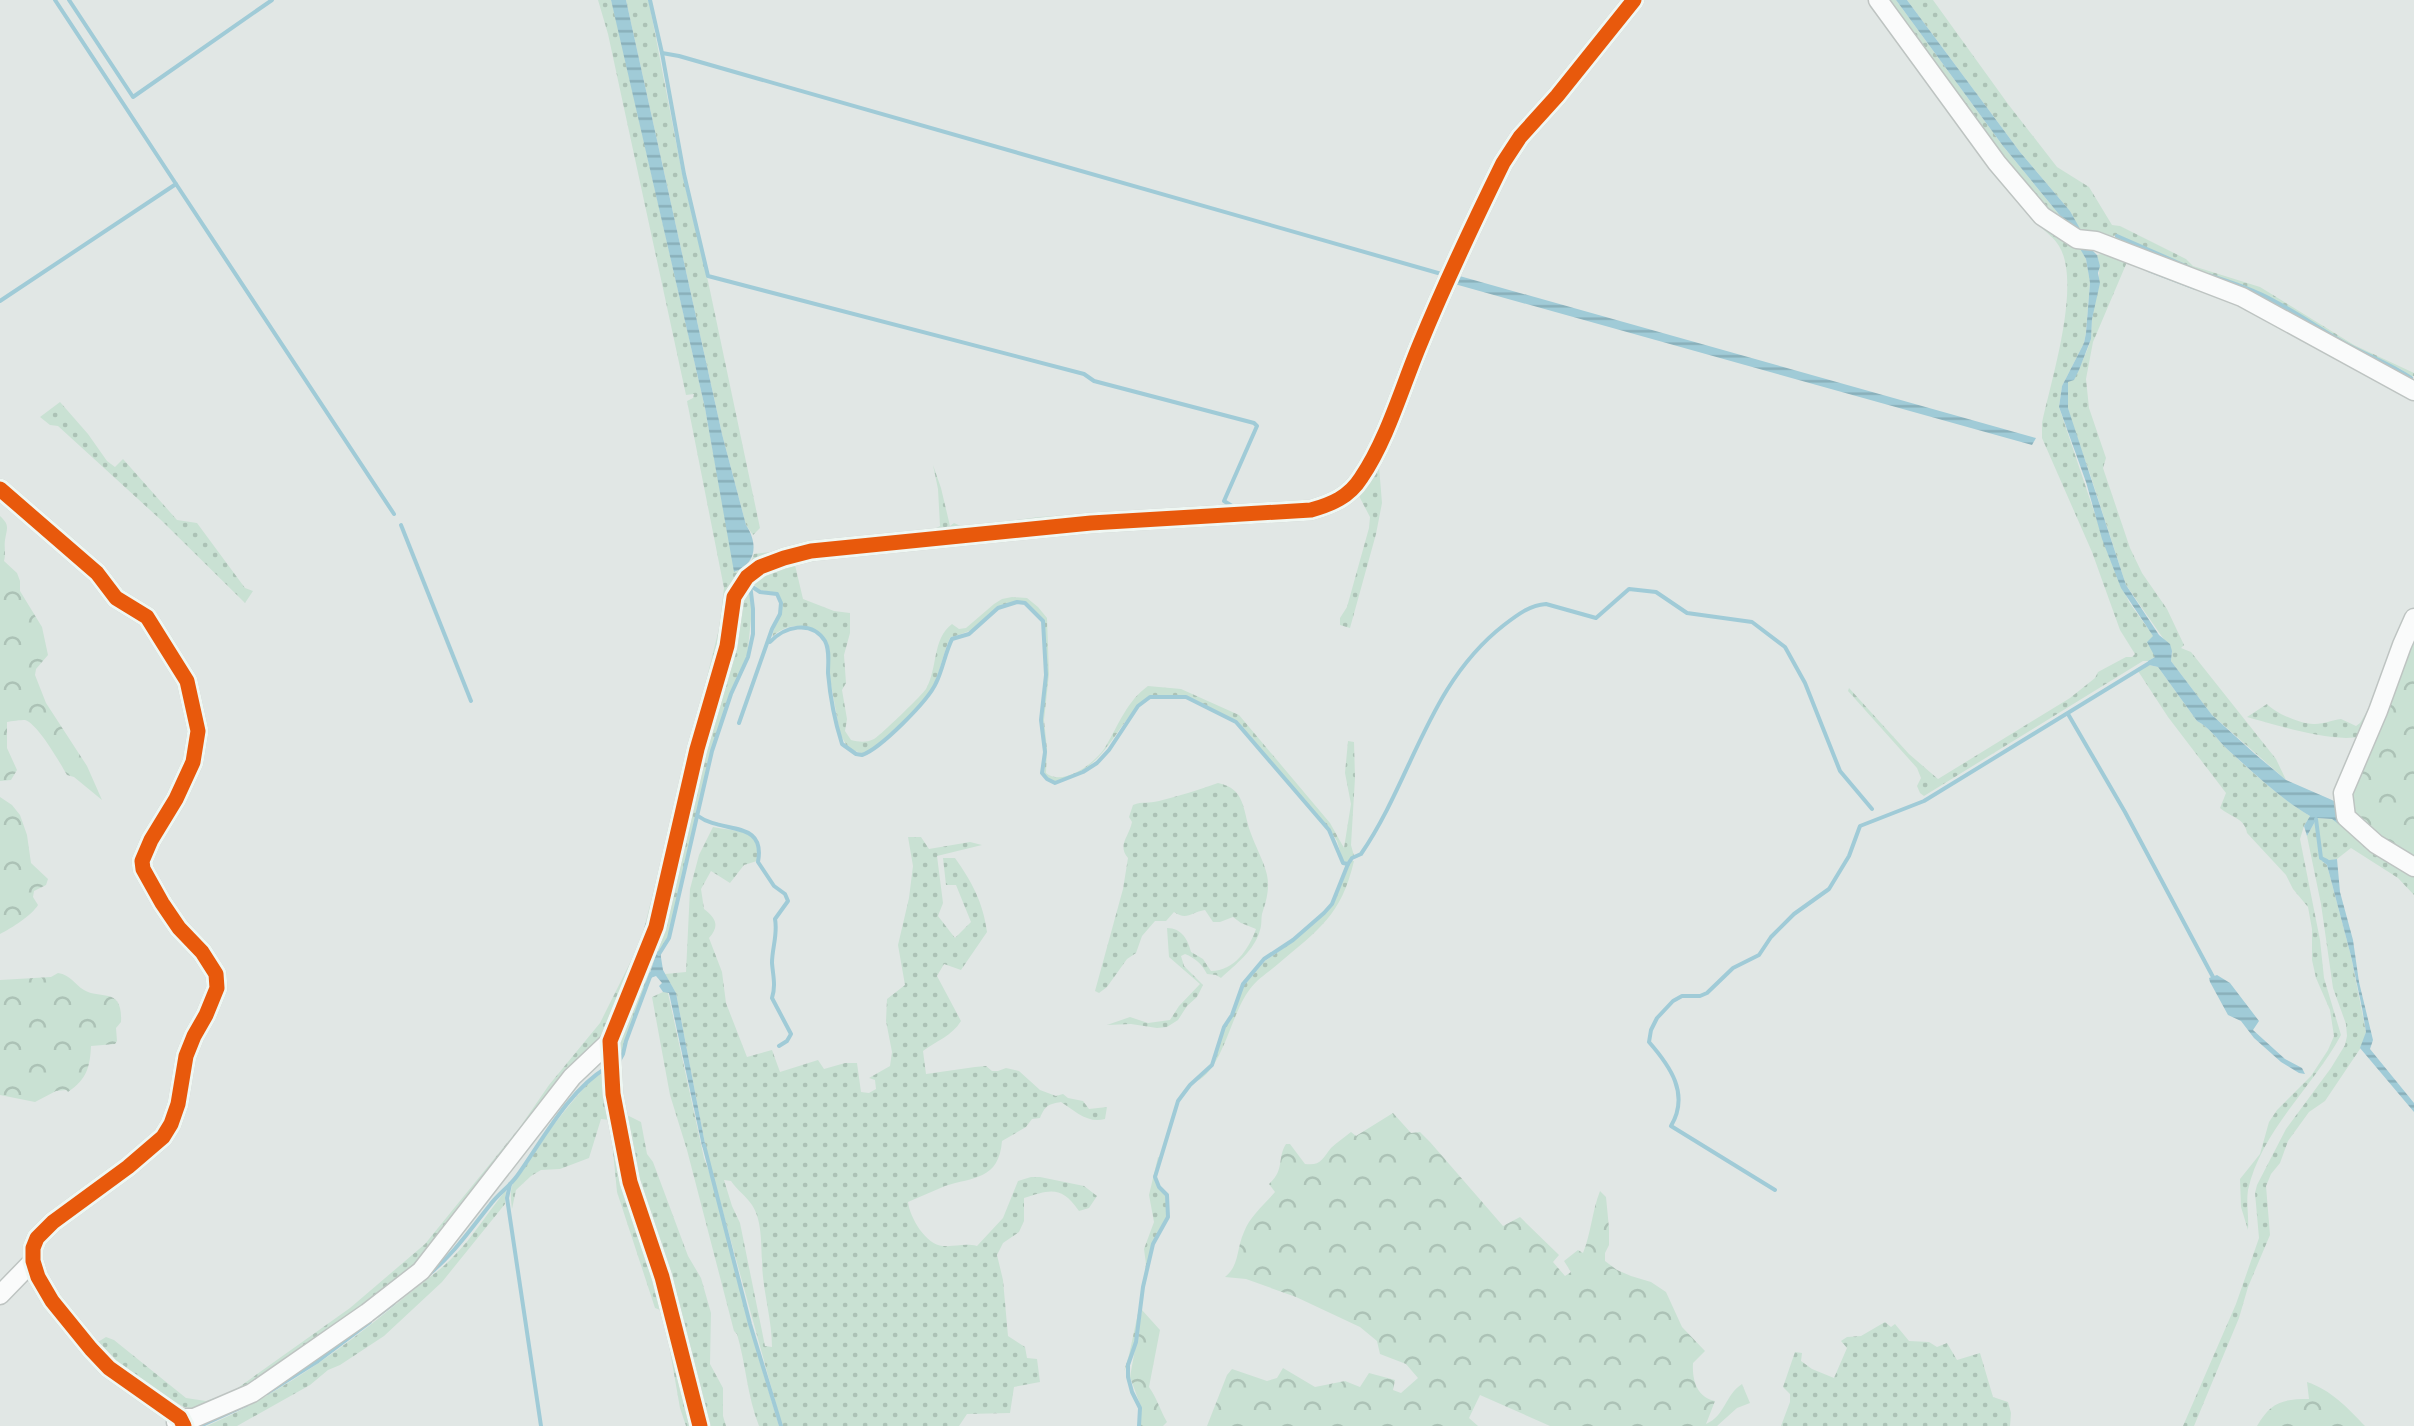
<svg xmlns="http://www.w3.org/2000/svg" width="2414" height="1426" font-family="'Golos Text',sans-serif">
<style>
.grass{fill:url(#grass-dots);fill-rule:evenodd}
.forest{fill:url(#forest-crowns)}
.water{fill:url(#water-rules)}
.lines{fill:none;stroke-linecap:round;stroke-linejoin:round}
.stream{stroke:#a0cbd7;stroke-width:4}
.minor-casing{stroke:#bec4c2;stroke-width:21}
.minor{stroke:#fafbfb;stroke-width:18}
.cycleway-casing{stroke:#eff7f3;stroke-width:21}
.cycleway{stroke:#e8590c;stroke-width:15}
</style>
<defs>
<pattern id="grass-dots" width="8" height="8" patternUnits="userSpaceOnUse" patternTransform="scale(2.5)"><rect width="8" height="8" fill="#c9e1d3"/><path d="M2 2h.1M6 6h.1" fill="none" stroke="#acc2b6" stroke-width="1.8" stroke-linecap="round"/></pattern>
<pattern id="forest-crowns" width="20" height="18" patternUnits="userSpaceOnUse" patternTransform="scale(2.5)"><rect width="20" height="18" fill="#c9e1d3"/><path d="M2 6a3 3 0 1 1 6 0M12 15a3 3 0 1 1 6 0" fill="none" stroke="#acc2b6"/></pattern>
<pattern id="water-rules" width="6" height="5" patternUnits="userSpaceOnUse" patternTransform="scale(2.5)"><rect width="6" height="5" fill="#a0cbd7"/><path d="M0 2.5h6" fill="none" stroke="#89afb9"/></pattern>
</defs>
<rect width="100%" height="100%" fill="#e1e7e5"/>
<g class="grass">
<path d="M 598,0 L 611,0 L 616,19 L 705,408 L 735,572 L 751,562 L 754,554 L 927,533 L 940,526 L 938,489 L 933,465 L 941,488 L 950,526 L 954,523 L 963,527 L 1039,517 L 1220,505 L 1232,507 L 1323,499 L 1345,486 L 1360,467 L 1413,342 L 1362,470 L 1330,501 L 804,552 L 737,577 L 650,925 L 606,1030 L 600,1039 L 418,1267 L 258,1385 L 193,1409 L 184,1407 L 128,1375 L 93,1345 L 106,1337 L 114,1340 L 186,1398 L 206,1401 L 232,1392 L 350,1308 L 425,1244 L 520,1127 L 549,1085 L 600,1023 L 639,945 L 645,925 L 719,629 L 724,588 L 687,401 L 693,398 L 694,394 L 686,395 L 608,34 Z"/>
<path d="M 626,0 L 648,0 L 649,2 L 682,173 L 708,281 L 760,528 L 753,535 L 746,525 L 722,434 Z"/>
<path d="M 1886,0 L 1896,0 L 2003,146 L 2062,218 L 2067,228 L 2044,214 Z"/>
<path d="M 1907,0 L 1933,0 L 2008,104 L 2057,167 L 2089,187 L 2112,225 L 2120,226 L 2186,259 L 2193,266 L 2260,287 L 2354,345 L 2414,373 L 2414,376 L 2411,376 L 2399,368 L 2388,365 L 2351,345 L 2273,299 L 2241,284 L 2197,271 L 2118,235 L 2107,237 L 2113,239 L 2116,237 L 2197,273 L 2240,286 L 2272,300 L 2325,333 L 2387,367 L 2399,370 L 2407,377 L 2406,379 L 2414,379 L 2414,387 L 2297,323 L 2084,238 L 2070,211 L 2020,152 Z"/>
<path d="M 1997,165 L 2076,241 L 2086,259 L 2090,283 L 2086,333 L 2084,343 L 2062,386 L 2059,407 L 2110,559 L 2129,602 L 2154,637 L 2155,657 L 2148,661 L 2143,661 L 1924,796 L 1920,793 L 1917,786 L 1921,778 L 1917,768 L 1848,691 L 1849,688 L 1909,754 L 1938,779 L 2070,698 L 2095,678 L 2098,672 L 2126,657 L 2132,657 L 2135,654 L 2120,630 L 2092,552 L 2042,438 L 2042,423 C 2051,381 2082,283 2059,246 C 2055,239 2048,234 2043,229 C 2026,211 2006,188 1997,165 Z"/>
<path d="M 2101,254 L 2127,262 L 2093,342 L 2086,379 L 2089,408 L 2106,458 L 2103,468 L 2130,548 L 2142,573 L 2167,609 L 2184,645 L 2181,648 L 2191,652 L 2276,759 L 2286,780 L 2212,715 L 2171,661 L 2172,651 L 2126,585 L 2089,471 L 2073,427 L 2068,408 L 2068,382 L 2074,379 C 2079,367 2086,355 2090,342 C 2092,334 2091,326 2092,318 C 2095,296 2103,276 2097,255 Z"/>
<path d="M 60,402 L 88,434 L 107,461 L 115,467 L 123,459 L 177,520 L 197,523 L 245,588 L 253,591 L 245,603 L 161,520 L 58,426 L 50,425 L 40,417 Z"/>
<path d="M 1378,454 L 1382,503 L 1376,534 L 1350,628 L 1340,625 L 1340,618 L 1347,607 L 1369,528 L 1370,517 L 1359,496 L 1336,510 L 1236,523 L 1107,531 L 819,560 L 795,565 L 803,599 L 834,611 L 850,613 L 850,633 L 844,655 L 846,683 L 842,690 L 847,719 L 845,731 L 851,740 C 859,742 866,743 874,739 C 879,737 923,694 926,689 C 938,668 932,639 952,624 L 959,629 L 966,628 L 994,604 L 1002,599 L 1012,597 L 1027,598 L 1038,607 L 1047,618 L 1049,674 L 1044,720 L 1047,749 L 1046,773 C 1063,787 1096,763 1106,746 C 1119,724 1127,701 1148,686 L 1181,689 L 1239,715 L 1330,823 L 1344,848 L 1351,804 L 1345,773 L 1348,741 L 1354,742 L 1355,778 L 1351,845 L 1354,856 L 1347,862 L 1343,861 L 1337,841 L 1329,829 L 1237,721 L 1185,695 L 1149,696 C 1111,728 1109,768 1055,782 L 1046,777 L 1044,773 L 1046,751 L 1043,720 L 1046,674 L 1044,621 L 1023,601 L 1001,605 L 972,630 L 950,638 C 943,653 941,669 934,684 C 921,709 894,728 874,748 L 863,754 L 848,748 L 840,734 L 829,673 L 826,640 C 810,623 789,621 772,637 C 776,620 785,611 777,593 L 760,590 L 750,581 L 789,562 L 894,548 L 1315,512 Z"/>
<path d="M 748,586 L 752,610 L 747,657 L 730,693 L 711,751 L 707,777 L 668,938 L 660,951 L 657,952 L 619,1059 L 617,1032 L 660,927 L 738,600 Z"/>
<path d="M 2149,665 L 2158,667 L 2197,721 C 2210,728 2217,739 2227,749 C 2253,773 2280,798 2310,816 L 2304,826 L 2300,839 L 2320,940 L 2324,978 L 2341,1035 C 2313,1087 2261,1131 2248,1190 C 2246,1204 2249,1216 2248,1230 L 2241,1207 L 2240,1179 L 2260,1154 L 2269,1122 L 2277,1110 L 2311,1076 L 2328,1050 L 2334,1036 L 2330,1010 L 2316,978 L 2312,960 L 2312,929 L 2308,907 L 2293,889 L 2286,875 L 2247,833 C 2245,818 2230,817 2220,808 L 2226,793 L 2168,717 L 2138,671 Z"/>
<path d="M 2375,698 L 2362,736 C 2335,744 2276,725 2247,717 L 2267,704 C 2275,713 2302,725 2315,724 C 2324,724 2332,720 2341,719 L 2356,726 L 2360,723 Z"/>
<path d="M 1218,783 C 1245,788 1243,810 1250,831 C 1255,846 1264,861 1267,875 C 1270,889 1266,902 1262,914 C 1261,919 1262,925 1260,930 C 1255,950 1235,965 1221,978 L 1216,975 L 1207,974 C 1202,964 1195,958 1185,954 L 1181,956 L 1184,966 L 1203,985 L 1197,997 L 1187,1006 L 1178,1020 L 1167,1027 L 1157,1028 L 1131,1024 L 1107,1025 L 1130,1017 L 1148,1023 L 1170,1020 L 1179,1006 L 1200,984 L 1169,957 L 1167,928 C 1182,928 1188,940 1191,952 L 1203,959 L 1211,971 C 1234,971 1249,949 1256,929 L 1241,923 L 1233,917 L 1220,922 L 1213,922 L 1205,910 C 1191,912 1187,921 1174,912 L 1166,921 L 1155,921 L 1142,936 L 1136,953 L 1127,959 L 1107,987 L 1099,993 L 1095,991 L 1123,889 L 1128,858 C 1117,845 1129,837 1132,822 L 1129,817 L 1133,805 C 1143,801 1148,804 1159,801 C 1179,796 1199,790 1218,783 Z"/>
<path d="M 2317,818 L 2332,819 L 2414,873 L 2414,895 L 2398,878 L 2351,848 L 2337,859 L 2323,862 L 2327,865 L 2351,956 L 2366,1032 L 2364,1043 L 2325,1101 L 2309,1112 L 2288,1141 L 2280,1163 L 2271,1174 L 2266,1186 L 2270,1235 L 2248,1287 L 2239,1318 L 2194,1426 L 2183,1426 L 2236,1304 L 2259,1238 L 2255,1193 L 2257,1185 L 2286,1129 L 2331,1068 L 2345,1045 L 2347,1036 L 2346,1024 L 2333,988 L 2321,904 L 2307,836 Z"/>
<path d="M 713,827 C 737,832 762,828 757,861 L 744,865 L 730,883 L 711,871 L 701,889 L 704,909 C 716,918 720,926 709,938 L 722,972 L 726,1003 L 747,1057 L 772,1050 L 780,1072 L 818,1060 L 824,1069 L 845,1063 L 857,1063 L 861,1092 L 869,1093 L 876,1089 L 875,1080 L 869,1078 L 890,1066 L 892,1052 L 886,1021 L 887,999 L 905,985 L 898,945 L 909,898 L 913,866 L 908,837 L 921,837 L 929,849 L 970,842 L 982,845 L 937,856 L 943,903 L 938,916 L 955,938 L 971,922 L 956,885 L 946,885 L 943,858 L 955,858 C 972,882 983,902 987,932 L 961,970 L 944,964 L 937,976 L 961,1021 C 952,1036 936,1041 923,1051 L 926,1074 L 975,1067 L 986,1066 L 992,1071 L 998,1071 L 1006,1068 L 1019,1071 L 1040,1090 L 1056,1096 L 1063,1094 L 1068,1098 L 1083,1101 L 1089,1109 L 1107,1107 L 1105,1119 C 1088,1124 1075,1111 1061,1102 C 1048,1104 1045,1106 1040,1118 L 1032,1119 L 1026,1127 L 1002,1141 C 999,1180 973,1177 945,1186 C 933,1191 920,1197 908,1202 C 910,1218 926,1245 943,1246 C 955,1247 964,1243 977,1246 L 1003,1218 L 1018,1181 L 1031,1177 L 1040,1177 L 1084,1186 L 1097,1196 L 1089,1208 L 1079,1211 C 1061,1185 1050,1190 1024,1198 L 1024,1221 L 1019,1232 L 1003,1243 L 997,1255 L 1003,1280 L 1008,1336 L 1025,1347 L 1027,1358 L 1037,1359 L 1040,1382 L 1014,1387 L 1010,1413 L 967,1414 L 959,1426 L 782,1426 L 707,1154 L 676,993 L 665,974 L 686,972 L 690,889 L 699,855 ZM 724,1180 L 731,1181 C 737,1190 746,1196 752,1205 C 762,1220 761,1243 762,1260 C 762,1289 772,1318 772,1347 L 765,1346 L 740,1223 L 732,1206 Z"/>
<path d="M 1351,861 L 1354,861 C 1341,916 1319,929 1278,964 C 1269,972 1257,979 1250,989 C 1231,1013 1223,1069 1197,1081 L 1213,1065 L 1225,1028 L 1233,1016 L 1244,985 L 1265,961 L 1294,941 L 1325,914 L 1333,905 Z"/>
<path d="M 663,992 L 668,993 L 704,1158 L 712,1180 L 749,1325 L 779,1426 L 759,1426 C 747,1395 746,1365 737,1334 L 734,1331 L 687,1150 L 670,1095 L 652,997 Z"/>
<path d="M 618,1064 L 627,1115 L 641,1122 L 647,1154 L 653,1162 L 688,1256 L 701,1278 L 711,1313 L 710,1364 L 723,1388 L 723,1416 L 726,1426 L 703,1426 L 632,1178 L 615,1093 Z"/>
<path d="M 608,1071 L 696,1426 L 686,1426 L 680,1408 L 663,1311 L 655,1308 L 617,1192 L 610,1120 L 601,1119 L 589,1158 L 560,1169 L 541,1170 L 531,1176 L 516,1190 L 512,1209 C 511,1201 510,1193 512,1186 C 518,1169 580,1089 594,1078 C 598,1075 603,1073 608,1071 Z"/>
<path d="M 1158,1157 L 1161,1158 C 1155,1175 1153,1183 1166,1195 L 1167,1217 L 1152,1244 L 1135,1342 L 1131,1358 L 1124,1371 L 1129,1355 L 1141,1299 L 1146,1264 L 1144,1249 L 1154,1222 L 1149,1195 Z"/>
<path d="M 506,1190 L 505,1204 L 442,1282 L 384,1336 L 340,1365 L 328,1370 L 310,1385 L 237,1426 L 207,1426 C 280,1394 345,1347 406,1296 C 421,1283 439,1272 453,1257 C 473,1237 488,1212 506,1190 Z"/>
<path d="M 1885,1322 L 1891,1327 L 1895,1324 L 1909,1341 L 1929,1342 L 1937,1347 L 1947,1343 L 1957,1360 L 1980,1353 L 1993,1397 L 2008,1402 L 2011,1413 L 2010,1426 L 1781,1426 L 1790,1402 L 1790,1394 L 1783,1387 L 1795,1352 L 1802,1353 L 1801,1361 L 1812,1369 L 1834,1378 L 1847,1348 L 1841,1341 L 1847,1337 L 1861,1336 Z"/>
</g>
<g class="forest">
<path d="M 0,516 C 10,525 7,528 5,540 C 4,547 6,554 4,561 L 17,573 L 20,581 L 20,591 L 42,627 L 48,655 L 36,669 L 35,675 L 46,703 L 87,766 L 102,800 L 74,777 L 67,775 C 60,763 38,724 25,720 C 21,720 11,721 7,722 L 7,748 L 17,770 L 11,780 L 0,781 Z"/>
<path d="M 2414,623 L 2414,862 L 2403,856 L 2348,810 L 2360,753 Z"/>
<path d="M 0,797 L 12,805 L 20,815 L 27,835 L 31,863 L 48,879 L 46,885 L 34,891 L 33,897 L 38,905 C 32,915 12,928 0,934 Z"/>
<path d="M 58,973 C 71,975 74,984 84,990 C 100,1000 123,986 121,1022 L 116,1028 L 117,1041 L 115,1044 L 91,1046 C 90,1067 87,1079 68,1092 L 66,1090 L 56,1091 L 35,1102 L 0,1095 L 0,980 L 51,977 Z"/>
<path d="M 1393,1113 L 1411,1133 L 1420,1132 L 1430,1142 L 1503,1226 L 1520,1217 L 1559,1255 L 1553,1262 L 1565,1276 L 1571,1272 L 1564,1261 L 1578,1250 L 1583,1253 C 1591,1234 1592,1211 1600,1191 L 1606,1197 L 1609,1228 L 1609,1245 L 1605,1253 L 1605,1261 L 1617,1270 L 1631,1276 L 1651,1282 L 1666,1292 L 1682,1327 L 1705,1351 L 1693,1363 C 1692,1381 1697,1397 1715,1401 L 1706,1424 C 1725,1416 1725,1395 1742,1384 L 1750,1403 L 1737,1408 L 1717,1426 L 1550,1426 L 1480,1395 L 1469,1418 L 1478,1426 L 1207,1426 L 1227,1375 L 1232,1369 L 1267,1381 L 1277,1378 L 1283,1368 L 1315,1387 L 1345,1381 L 1360,1387 L 1369,1373 L 1395,1380 L 1393,1390 L 1401,1393 L 1418,1378 L 1406,1364 L 1380,1354 L 1377,1341 L 1360,1327 L 1296,1297 L 1246,1279 L 1225,1277 C 1240,1265 1236,1249 1244,1232 C 1250,1216 1264,1205 1275,1192 L 1269,1184 C 1285,1170 1277,1158 1286,1144 L 1290,1144 L 1305,1164 C 1321,1166 1322,1159 1331,1148 C 1337,1142 1345,1137 1351,1132 L 1356,1136 Z"/>
<path d="M 1142,1310 L 1160,1330 L 1149,1387 C 1157,1398 1160,1410 1167,1422 L 1163,1426 L 1141,1426 L 1141,1407 L 1130,1377 Z"/>
<path d="M 2307,1382 C 2331,1390 2348,1408 2365,1426 L 2257,1426 C 2271,1402 2282,1399 2309,1399 Z"/>
</g>
<g class="water">
<path d="M 611,0 L 626,0 L 722,434 L 746,525 C 758,543 757,564 734,572 L 705,408 Z"/>
<path d="M 1896,0 L 1907,0 L 2020,152 L 2070,211 L 2083,234 L 2085,243 L 2097,255 L 2100,266 L 2098,273 L 2100,283 L 2092,319 L 2091,339 L 2079,370 L 2074,380 L 2068,382 L 2068,408 L 2126,585 L 2159,635 L 2170,644 L 2172,651 L 2171,661 L 2212,715 L 2255,754 L 2286,780 L 2332,800 L 2348,810 L 2360,841 L 2332,819 L 2317,818 L 2307,836 L 2304,826 L 2310,816 C 2279,798 2253,772 2227,749 C 2217,739 2210,728 2197,721 L 2158,667 L 2149,665 L 2148,661 L 2155,657 L 2147,642 L 2153,636 L 2121,588 L 2102,539 L 2086,482 L 2059,407 L 2062,386 L 2084,343 L 2086,333 L 2090,283 L 2086,259 L 2062,218 L 2003,146 Z"/>
<path d="M 1456,275 L 2036,438 L 2032,445 L 1451,283 Z"/>
<path d="M 2337,859 L 2340,892 L 2353,940 L 2359,982 L 2373,1040 L 2370,1049 L 2414,1103 L 2414,1112 L 2360,1048 L 2366,1032 L 2362,1008 L 2351,956 L 2327,865 L 2322,861 Z"/>
<path d="M 657,951 L 660,951 L 663,970 L 676,993 L 707,1154 L 702,1146 L 669,993 L 663,992 L 659,986 L 662,983 L 656,976 L 648,979 Z"/>
<path d="M 2217,975 L 2230,983 L 2259,1021 L 2253,1030 L 2285,1059 L 2302,1068 L 2305,1074 L 2299,1073 L 2281,1062 L 2254,1038 L 2241,1021 L 2228,1015 L 2210,982 L 2209,978 Z"/>
</g>
<g class="lines">
<g class="stream">
<path d="M 69,0 L 133,97 L 272,0"/>
<path d="M 650,0 L 662,53 L 679,56 L 1445,275"/>
<path d="M 662,53 L 684,174 L 708,276 L 1084,374 L 1094,381 L 1254,423 L 1257,426 L 1224,501 L 1232,506"/>
<path d="M 176,184 L 394,514"/>
<path d="M 2117,236 L 2190,268"/>
<path d="M 2148,270 L 2195,288"/>
<path d="M 2208,275 C 2231,282 2254,290 2274,301 C 2299,314 2323,331 2348,345 C 2369,356 2392,365 2411,378"/>
<path d="M 0,301 L 176,184 L 55,0"/>
<path d="M 401,525 L 471,701"/>
<path d="M 770,642 C 784,627 811,619 825,641 C 830,650 828,662 828,673 C 830,696 835,722 842,744 L 856,754 L 862,755 C 880,749 928,701 936,683 C 943,669 945,653 952,639 L 969,634 L 998,608 L 1017,602 L 1025,603 L 1043,621 L 1046,675 L 1041,720 L 1045,752 L 1042,773 L 1047,779 L 1055,783 L 1083,772 L 1097,763 L 1109,750 L 1138,706 L 1150,697 L 1186,697 L 1236,722 L 1329,830 L 1343,863 L 1348,864"/>
<path d="M 2068,714 L 2125,812 L 2213,977"/>
<path d="M 739,723 L 772,629 L 780,614 L 781,603 L 777,594 L 760,592 L 751,586"/>
<path d="M 698,816 C 722,834 766,819 758,862 L 774,886 L 785,894 L 788,901 L 775,919 C 778,934 772,948 772,963 C 773,976 776,985 772,998 L 791,1034 L 787,1041 L 779,1046"/>
<path d="M 2316,819 L 2321,858 L 2327,861"/>
<path d="M 659,954 L 669,938 L 712,751 L 731,694 L 748,657 L 753,634 L 753,609 L 750,584"/>
<path d="M 618,1063 L 623,1054 L 626,1041 L 651,974"/>
<path d="M 704,1145 L 750,1324 L 781,1426"/>
<path d="M 510,1184 L 507,1198 L 541,1426"/>
<path d="M 1775,1190 L 1671,1126 C 1690,1094 1670,1066 1649,1042 L 1651,1030 L 1657,1018 L 1673,1001 L 1682,996 L 1700,996 L 1707,993 L 1733,968 L 1759,955 L 1771,937 L 1794,914 L 1829,889 L 1849,856 L 1860,826 L 1924,801 L 2151,662"/>
<path d="M 428,1275 C 453,1255 470,1230 490,1205 C 498,1194 509,1187 517,1176 C 542,1141 568,1091 606,1068"/>
<path d="M 377,1316 L 394,1303"/>
<path d="M 267,1393 L 318,1361 L 370,1322"/>
<path d="M 200,1426 L 246,1405"/>
<path d="M 1139,1426 L 1140,1408 L 1132,1392 L 1128,1377 L 1128,1365 L 1136,1342 L 1143,1287 L 1153,1244 L 1168,1217 L 1167,1195 L 1159,1187 L 1155,1177 L 1178,1101 L 1190,1085 L 1212,1065 L 1224,1027 L 1232,1015 L 1243,984 L 1264,959 L 1293,940 L 1324,913 L 1332,904 L 1348,864 L 1352,858 L 1361,854 C 1413,778 1428,684 1504,625 C 1517,615 1530,605 1546,604 L 1596,618 L 1629,589 L 1656,592 L 1687,613 L 1752,622 L 1785,647 L 1805,683 L 1840,771 L 1872,809"/>
</g>
<defs>
<g id="minor">
<path d="M 1878,0 L 1997,163 L 2042,216 L 2077,239 L 2096,241 L 2242,297 L 2414,391"/>
<path d="M 0,489 L 97,573 L 116,598 L 147,617 L 187,681 L 198,731 L 193,762 L 176,799 L 151,840 L 142,861 L 143,869 L 162,903 L 179,928 L 202,952 L 216,974 L 217,988 L 206,1015 L 194,1036 L 186,1056 L 178,1104 L 171,1124 L 163,1137 L 128,1167 L 53,1222 L 37,1238 L 33,1248 L 33,1261 L 38,1277 L 52,1301 L 91,1349 L 109,1368 L 180,1418 L 184,1426"/>
<path d="M 2414,618 L 2402,645 L 2378,711 L 2343,793 L 2346,817 L 2376,844 L 2414,867"/>
<path d="M 0,1295 L 33,1261"/>
<path d="M 176,1422 L 180,1418 L 194,1418 L 252,1393 L 367,1313 L 421,1271 L 572,1077 L 610,1041"/>
<path d="M 700,1426 L 662,1277 L 630,1182 L 613,1094 L 610,1041 L 656,927 L 697,749 L 727,646 L 734,597 L 747,577 L 760,567 L 784,558 L 811,551 L 1091,523 L 1311,510 C 1332,504 1349,497 1361,478 C 1387,440 1402,387 1420,344 C 1445,283 1474,222 1503,163 L 1520,137 L 1557,96 L 1634,0"/>
</g>
</defs>
<use href="#minor" class="minor-casing"/>
<use href="#minor" class="minor"/>
<defs>
<g id="cycleway">
<path d="M 0,489 L 97,573 L 116,598 L 147,617 L 187,681 L 198,731 L 193,762 L 176,799 L 151,840 L 142,861 L 143,869 L 162,903 L 179,928 L 202,952 L 216,974 L 217,988 L 206,1015 L 194,1036 L 186,1056 L 178,1104 L 171,1124 L 163,1137 L 128,1167 L 53,1222 L 37,1238 L 33,1248 L 33,1261 L 38,1277 L 52,1301 L 91,1349 L 109,1368 L 180,1418 L 184,1426"/>
<path d="M 700,1426 L 662,1277 L 630,1182 L 613,1094 L 610,1041 L 656,927 L 697,749 L 727,646 L 734,597 L 747,577 L 760,567 L 784,558 L 811,551 L 1091,523 L 1311,510 C 1332,504 1349,497 1361,478 C 1387,440 1402,387 1420,344 C 1445,283 1474,222 1503,163 L 1520,137 L 1557,96 L 1634,0"/>
</g>
</defs>
<use href="#cycleway" class="cycleway-casing"/>
<use href="#cycleway" class="cycleway"/>
</g>
</svg>
